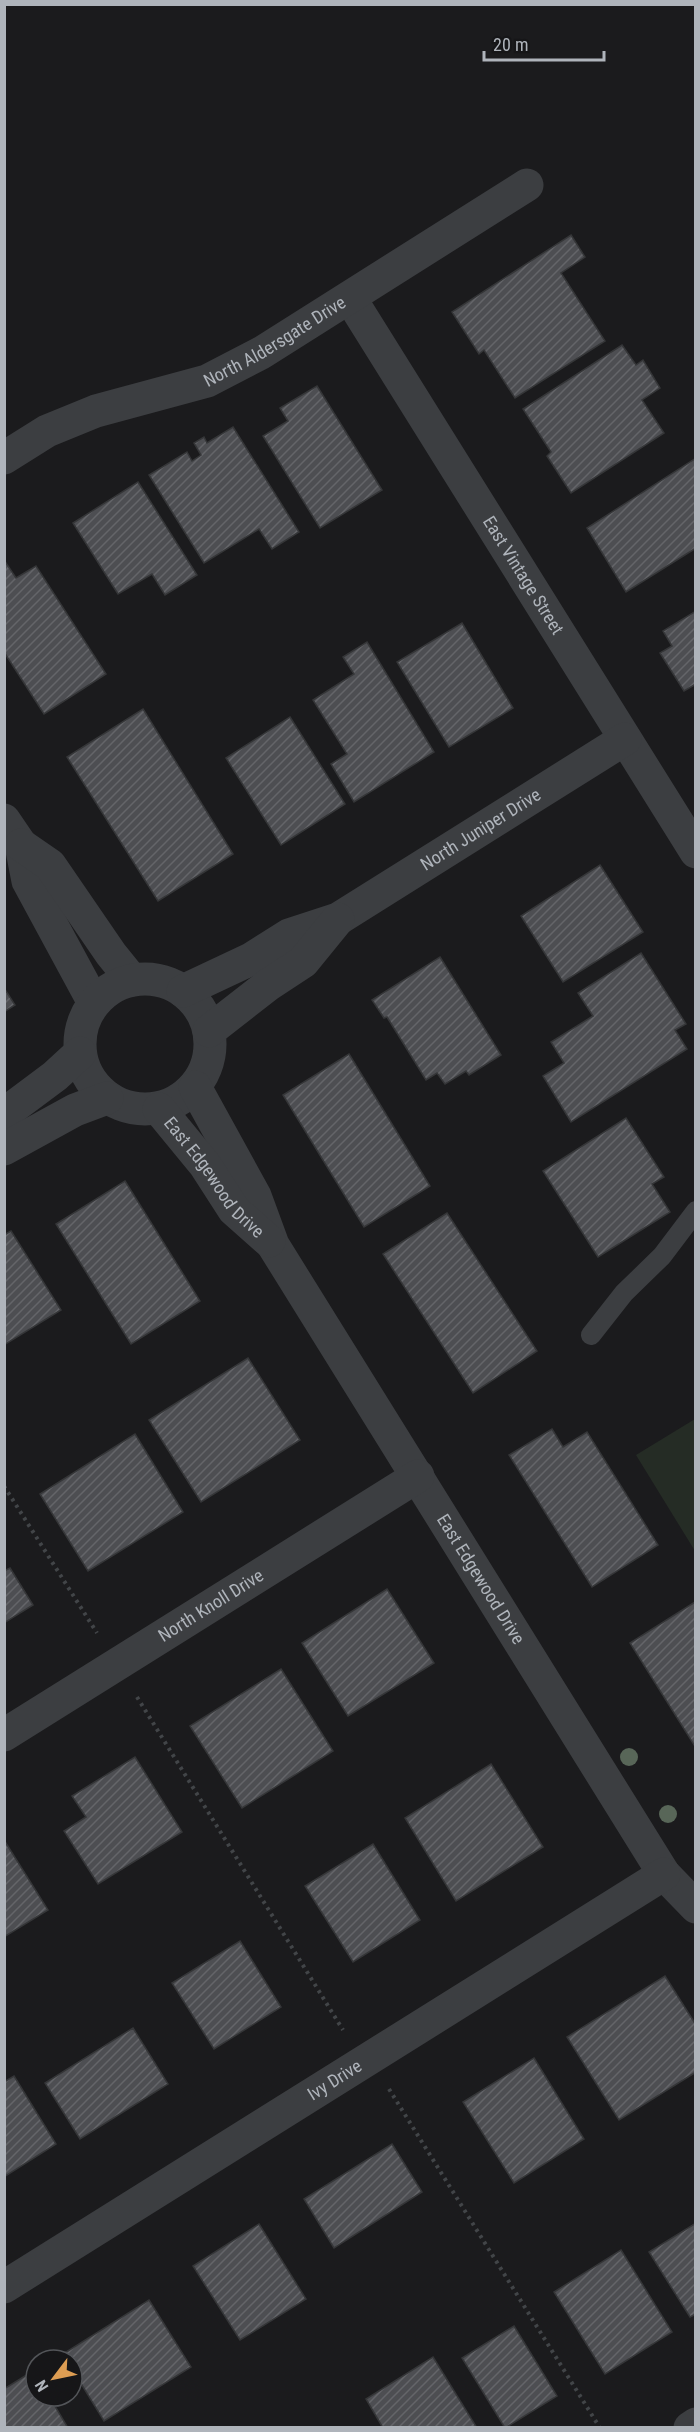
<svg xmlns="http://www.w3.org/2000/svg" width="700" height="2432" font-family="'Roboto Condensed',sans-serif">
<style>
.park{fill:#252c25}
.building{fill:url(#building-hatch);stroke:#353638;stroke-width:1.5}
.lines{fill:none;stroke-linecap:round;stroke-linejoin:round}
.path{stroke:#424548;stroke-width:4;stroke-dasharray:3 4.5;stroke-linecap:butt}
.lane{stroke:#3c3e41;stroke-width:20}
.street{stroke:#3c3e41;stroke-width:33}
.tree{fill:#586658}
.labels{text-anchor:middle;stroke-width:4.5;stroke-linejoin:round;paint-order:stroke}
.street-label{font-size:18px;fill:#afb4bb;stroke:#161618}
</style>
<defs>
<pattern id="building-hatch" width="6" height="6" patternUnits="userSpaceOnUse" patternTransform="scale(1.5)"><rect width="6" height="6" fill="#4d4e52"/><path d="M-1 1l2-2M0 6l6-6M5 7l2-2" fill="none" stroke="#646569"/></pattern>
</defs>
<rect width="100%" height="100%" fill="#1b1b1d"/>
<path class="park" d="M 695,1419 L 695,1418 L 695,1551 L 636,1455 Z"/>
<g class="building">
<path d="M 571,235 L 585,257 L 561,273 L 605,341 L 515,398 L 484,350 L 479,354 L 452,312 Z"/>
<path d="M 622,345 L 636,365 L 643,360 L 660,388 L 642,400 L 664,433 L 571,493 L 547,456 L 551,452 L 523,409 Z"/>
<path d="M 317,386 L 382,490 L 320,528 L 263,436 L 288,421 L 280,408 Z"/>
<path d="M 233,427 L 299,532 L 272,549 L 259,529 L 204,563 L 149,475 L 187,452 L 192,461 L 201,455 L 194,443 L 204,437 L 207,443 Z"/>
<path d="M 696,458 L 696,548 L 626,592 L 587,528 Z"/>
<path d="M 138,482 L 197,575 L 165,595 L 152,574 L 118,594 L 73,523 Z"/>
<path d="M 4,560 L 16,578 L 36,566 L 106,674 L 44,714 L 4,652 Z"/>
<path d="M 696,611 L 696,684 L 684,691 L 660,653 L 672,646 L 663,631 Z"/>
<path d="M 462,623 L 513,708 L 449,747 L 397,662 Z"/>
<path d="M 367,642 L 434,752 L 354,802 L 331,764 L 347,754 L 313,700 L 354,674 L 343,657 Z"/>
<path d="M 143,709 L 233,854 L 158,901 L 67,757 Z"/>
<path d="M 290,717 L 345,804 L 281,845 L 226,758 Z"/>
<path d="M 600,865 L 643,932 L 563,982 L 521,916 Z"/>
<path d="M 641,953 L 686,1024 L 675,1030 L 687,1049 L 571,1122 L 543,1076 L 564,1063 L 551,1042 L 593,1016 L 578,993 Z"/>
<path d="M 440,957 L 501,1055 L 469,1075 L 466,1071 L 445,1084 L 437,1073 L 426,1080 L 387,1017 L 384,1018 L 372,1000 Z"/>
<path d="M 4,988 L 15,1005 L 4,1012 Z"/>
<path d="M 349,1054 L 430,1186 L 364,1227 L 283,1095 Z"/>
<path d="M 626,1118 L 664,1177 L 652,1184 L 670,1212 L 598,1257 L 543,1171 Z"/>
<path d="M 125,1181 L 200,1301 L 131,1344 L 56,1224 Z"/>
<path d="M 447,1213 L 537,1351 L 473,1393 L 383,1254 Z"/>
<path d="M 11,1231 L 61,1310 L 4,1345 L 4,1235 Z"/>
<path d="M 248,1358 L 300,1440 L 201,1502 L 149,1420 Z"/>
<path d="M 552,1429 L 563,1447 L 587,1432 L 658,1545 L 592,1587 L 509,1455 Z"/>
<path d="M 135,1434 L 183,1512 L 88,1571 L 40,1494 Z"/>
<path d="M 10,1568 L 33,1605 L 4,1623 L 4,1571 Z"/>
<path d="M 387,1589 L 434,1663 L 348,1716 L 302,1643 Z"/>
<path d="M 695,1602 L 696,1603 L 696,1748 L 630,1643 Z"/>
<path d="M 281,1669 L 333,1751 L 242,1808 L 190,1726 Z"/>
<path d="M 135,1757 L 182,1832 L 98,1884 L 64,1831 L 86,1817 L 72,1796 Z"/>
<path d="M 491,1764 L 543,1847 L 456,1901 L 405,1818 Z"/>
<path d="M 4,1840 L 48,1910 L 4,1937 Z"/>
<path d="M 373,1844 L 420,1920 L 353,1962 L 305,1886 Z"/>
<path d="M 240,1941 L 281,2007 L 214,2049 L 172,1983 Z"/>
<path d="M 665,1976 L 696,2025 L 696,2072 L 619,2120 L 567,2037 Z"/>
<path d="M 133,2028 L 168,2084 L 80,2139 L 45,2083 Z"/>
<path d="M 534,2058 L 584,2139 L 514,2183 L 463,2102 Z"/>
<path d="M 14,2076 L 56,2144 L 4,2177 L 4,2082 Z"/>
<path d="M 392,2144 L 422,2192 L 334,2248 L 304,2199 Z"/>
<path d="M 696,2223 L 696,2314 L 690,2317 L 649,2252 Z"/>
<path d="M 259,2224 L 306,2299 L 240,2340 L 193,2266 Z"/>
<path d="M 621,2250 L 672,2332 L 605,2374 L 554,2292 Z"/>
<path d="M 149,2300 L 191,2367 L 104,2421 L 72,2369 L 72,2360 L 67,2360 L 63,2354 Z"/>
<path d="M 514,2326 L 557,2396 L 505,2428 L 462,2358 Z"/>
<path d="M 433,2357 L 477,2428 L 383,2428 L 366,2399 Z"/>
<path d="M 33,2371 L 36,2376 L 36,2396 L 49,2396 L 68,2428 L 4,2428 L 4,2389 Z"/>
</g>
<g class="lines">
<g class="path">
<path d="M 4,1486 L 97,1633"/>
<path d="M 137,1697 L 343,2030"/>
<path d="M 389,2089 L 600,2428"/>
</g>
<path class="lane" d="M 591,1335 L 624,1293 L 662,1256 L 696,1211"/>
<g class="street">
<path id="s1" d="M 350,298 L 696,852"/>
<path id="s2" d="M 4,458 L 47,431 L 96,411 L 207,381 L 261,353 L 527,185"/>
<path d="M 4,820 L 21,845 L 28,881 L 94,1003"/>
<path d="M 21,845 L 50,865 L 111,954 L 132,980"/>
<circle cx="145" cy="1044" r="65"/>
<path id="s3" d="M 183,991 L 251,959 L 289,935 L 338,919 L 625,739"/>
<path d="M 209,1031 L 268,985 L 303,962 L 338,919"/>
<path id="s4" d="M 195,1087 L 255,1196 L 273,1245 L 664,1874 L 696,1907"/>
<path id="s5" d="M 159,1109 L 205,1165 L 234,1210 L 269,1241"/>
<path d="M 4,1114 L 55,1076 L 80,1053"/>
<path d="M 4,1149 L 75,1110 L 107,1098"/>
<path id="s6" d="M 4,1735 L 418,1476"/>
<path id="s7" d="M 4,2287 L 664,1874"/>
<path d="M 690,2428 L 696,2424"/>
</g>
</g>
<g class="tree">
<circle cx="629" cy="1757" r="9"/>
<circle cx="668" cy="1814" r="9"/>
</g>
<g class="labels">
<g class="street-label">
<text dy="6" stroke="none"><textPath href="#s2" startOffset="297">North Aldersgate Drive</textPath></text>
<text dy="6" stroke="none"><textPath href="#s1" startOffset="327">East Vintage Street</textPath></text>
<text dy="6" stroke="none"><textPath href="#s3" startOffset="340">North Juniper Drive</textPath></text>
<text dy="6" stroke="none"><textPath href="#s5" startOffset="88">East Edgewood Drive</textPath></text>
<text dy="6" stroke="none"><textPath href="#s4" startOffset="570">East Edgewood Drive</textPath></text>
<text dy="6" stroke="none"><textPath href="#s6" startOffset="244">North Knoll Drive</textPath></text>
<text dy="6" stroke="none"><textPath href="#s7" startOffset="390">Ivy Drive</textPath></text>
</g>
</g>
<rect width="700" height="2432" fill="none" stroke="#afb4bb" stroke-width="12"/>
<g transform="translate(54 2378) rotate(238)"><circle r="28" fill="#161618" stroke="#535559" stroke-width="1.5"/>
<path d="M0-4.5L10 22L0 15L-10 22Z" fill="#dd9d53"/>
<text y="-9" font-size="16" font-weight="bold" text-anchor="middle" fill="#afb4bb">N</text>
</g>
<path d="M484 51v9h120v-9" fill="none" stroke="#afb4bb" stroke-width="3"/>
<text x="493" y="51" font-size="18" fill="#afb4bb" stroke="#161618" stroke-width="4.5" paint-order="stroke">20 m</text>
</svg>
